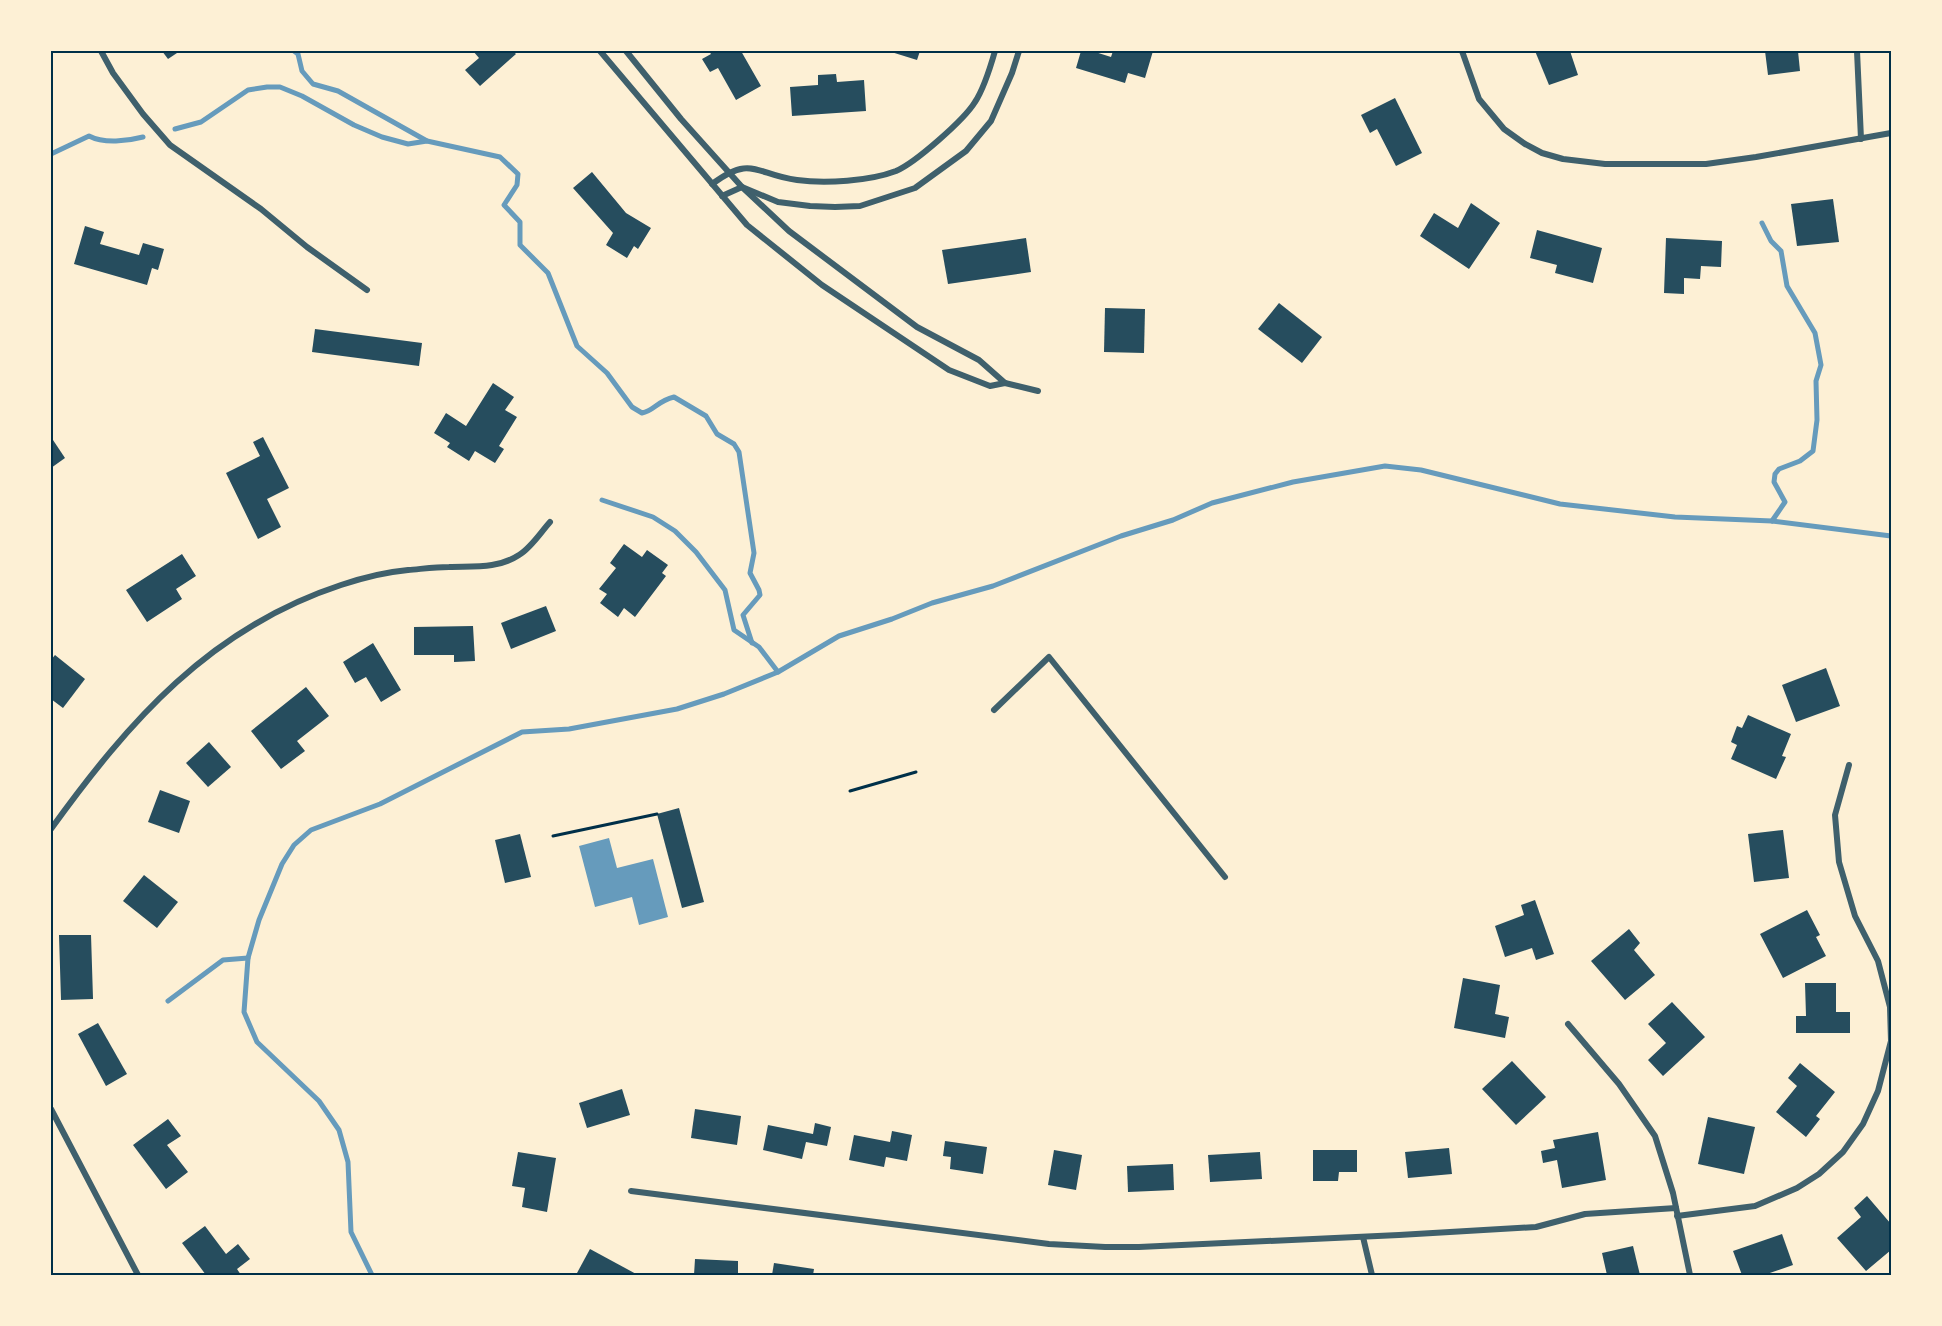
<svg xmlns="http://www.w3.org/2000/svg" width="1942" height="1326" font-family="'Sofia Sans Condensed',sans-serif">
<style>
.water{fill:#669bbc}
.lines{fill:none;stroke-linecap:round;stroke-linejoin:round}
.stream{stroke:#669bbc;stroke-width:5}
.building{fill:#264d5e}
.path{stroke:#003049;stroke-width:3}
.minor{stroke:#3f606c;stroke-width:6}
.neatline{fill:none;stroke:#003049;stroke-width:2}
</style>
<rect width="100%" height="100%" fill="#fdf0d5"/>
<path class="water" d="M 609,838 L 617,868 L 653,859 L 668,917 L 639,925 L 632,897 L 595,907 L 579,846 Z"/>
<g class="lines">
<g class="stream">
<path d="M 294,51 L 298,54 L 302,71 L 313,84 L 338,91 L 427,141 L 500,157 L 518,174 L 517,185 L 504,205 L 520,222 L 520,245 L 548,273 L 577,346 L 607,373 L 632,407 L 642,413 C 654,411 657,401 674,397 L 706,416 L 717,434 L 734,444 L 739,452 L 754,553 L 750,573 L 759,590 L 760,595 L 743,615 L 752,643"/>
<path d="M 175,129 L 201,122 L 248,90 L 267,87 L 280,87 L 302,96 L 354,125 L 382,137 L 408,144 L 427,141"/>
<path d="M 51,154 L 89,136 C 104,144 128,141 143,137"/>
<path d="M 1762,223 L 1771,241 L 1781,251 L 1787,286 L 1815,333 L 1821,365 L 1816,381 L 1817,420 L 1813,451 L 1800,461 L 1779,469 L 1775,474 L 1774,482 L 1785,502 L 1772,521"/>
<path d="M 602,500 L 653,517 L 675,531 L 696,552 L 725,590 L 734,630 L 759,647 L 778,672"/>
<path d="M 168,1001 L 223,960 L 248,958"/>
<path d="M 372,1275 L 351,1232 L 348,1162 L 339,1130 L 319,1101 L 257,1042 L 244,1012 L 248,958 L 259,920 L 282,864 L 294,845 L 311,830 L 380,804 L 522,732 L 569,729 L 677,709 L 724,694 L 778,672 L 839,636 L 892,619 L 932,603 L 993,586 L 1121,536 L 1173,520 L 1212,503 L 1293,482 L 1385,466 L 1421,470 L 1560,504 L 1675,517 L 1772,521 L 1891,536"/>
</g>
</g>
<g class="building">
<path d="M 162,51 L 180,51 L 168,59 Z"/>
<path d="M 473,51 L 513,51 L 516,54 L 480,86 L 465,70 L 479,58 Z"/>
<path d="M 709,51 L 741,51 L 761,86 L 736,100 L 718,68 L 710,72 L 702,59 L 711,54 Z"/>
<path d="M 888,51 L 920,51 L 917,60 Z"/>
<path d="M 1081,51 L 1092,51 L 1111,57 L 1113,51 L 1153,51 L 1145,78 L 1128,73 L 1125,83 L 1076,68 Z"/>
<path d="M 1535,51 L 1570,51 L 1578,75 L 1549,85 Z"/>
<path d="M 1765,51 L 1798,51 L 1800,71 L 1768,75 Z"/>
<path d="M 836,74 L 837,82 L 864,80 L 866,111 L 792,116 L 790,87 L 818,85 L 818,75 Z"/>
<path d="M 1395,98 L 1422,153 L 1396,166 L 1377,129 L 1370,133 L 1361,115 Z"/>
<path d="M 592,172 L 626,213 L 651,228 L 638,249 L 634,246 L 627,258 L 606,245 L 613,233 L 573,188 Z"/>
<path d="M 1833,199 L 1839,242 L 1797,246 L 1791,204 Z"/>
<path d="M 1471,203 L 1500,223 L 1469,269 L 1420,236 L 1434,213 L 1458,228 Z"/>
<path d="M 85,226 L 104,232 L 100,244 L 139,255 L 143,243 L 164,249 L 158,270 L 152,268 L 147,285 L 74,264 Z"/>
<path d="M 1537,230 L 1602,248 L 1593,283 L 1555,273 L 1557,265 L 1530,258 Z"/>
<path d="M 1026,238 L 1031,272 L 948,284 L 942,250 Z"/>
<path d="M 1666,238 L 1722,241 L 1721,267 L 1701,266 L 1700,279 L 1684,278 L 1684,294 L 1664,293 Z"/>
<path d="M 1279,303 L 1322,337 L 1302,363 L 1258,329 Z"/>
<path d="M 1105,308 L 1145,309 L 1144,353 L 1104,352 Z"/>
<path d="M 315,329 L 422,343 L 419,366 L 312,352 Z"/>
<path d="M 493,383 L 514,397 L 505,410 L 517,417 L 499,446 L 504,449 L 495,463 L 475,451 L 469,461 L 447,447 L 450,443 L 434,433 L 446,413 L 466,426 Z"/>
<path d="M 51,437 L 65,458 L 51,468 Z"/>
<path d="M 263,437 L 289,488 L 267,499 L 281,527 L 258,539 L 226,473 L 260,456 L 253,442 Z"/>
<path d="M 624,544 L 642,557 L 647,550 L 668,565 L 662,573 L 666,576 L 635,617 L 624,608 L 618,617 L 600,603 L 607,594 L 599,589 L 616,568 L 610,563 Z"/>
<path d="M 182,554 L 196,576 L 176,589 L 182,599 L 147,622 L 126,590 Z"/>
<path d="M 546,606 L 556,631 L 511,649 L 501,623 Z"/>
<path d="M 473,626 L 475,661 L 454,662 L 454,655 L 414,655 L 414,627 Z"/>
<path d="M 373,643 L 401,690 L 381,702 L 366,677 L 355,683 L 343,662 Z"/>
<path d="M 55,655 L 85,679 L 63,708 L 51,699 L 51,660 Z"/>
<path d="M 1826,668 L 1840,706 L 1796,722 L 1782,685 Z"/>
<path d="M 306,687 L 329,716 L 297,741 L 305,751 L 281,769 L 251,731 Z"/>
<path d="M 1748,715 L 1791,734 L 1782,756 L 1786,757 L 1776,779 L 1731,759 L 1737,745 L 1731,742 L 1737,726 L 1742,728 Z"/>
<path d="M 209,742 L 231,767 L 208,787 L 186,763 Z"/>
<path d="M 160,790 L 190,801 L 179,833 L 148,822 Z"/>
<path d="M 679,808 L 704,902 L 682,908 L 657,814 Z"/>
<path d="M 1783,830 L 1789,878 L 1754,882 L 1748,834 Z"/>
<path d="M 520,834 L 531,877 L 505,883 L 495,840 Z"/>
<path d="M 144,875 L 178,902 L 157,928 L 123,901 Z"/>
<path d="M 1535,900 L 1554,954 L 1536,960 L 1532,948 L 1505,957 L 1495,926 L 1524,915 L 1521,905 Z"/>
<path d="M 1807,910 L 1820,935 L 1816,937 L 1826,956 L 1783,978 L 1760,934 Z"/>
<path d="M 1629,929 L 1640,943 L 1634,950 L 1655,975 L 1625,1000 L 1591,961 Z"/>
<path d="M 59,935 L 91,935 L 93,999 L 61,1000 Z"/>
<path d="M 1463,978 L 1500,985 L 1495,1014 L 1509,1017 L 1505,1038 L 1454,1028 Z"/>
<path d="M 1805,983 L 1836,983 L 1836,1012 L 1850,1012 L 1850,1033 L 1796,1033 L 1796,1016 L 1806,1016 Z"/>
<path d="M 1672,1002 L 1705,1037 L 1663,1076 L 1648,1060 L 1666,1043 L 1648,1024 Z"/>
<path d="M 98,1023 L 127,1074 L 106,1086 L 78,1034 Z"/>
<path d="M 1512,1061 L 1546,1097 L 1516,1125 L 1482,1089 Z"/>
<path d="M 1800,1063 L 1835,1092 L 1816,1116 L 1820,1119 L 1806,1137 L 1776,1112 L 1797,1086 L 1788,1078 Z"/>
<path d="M 622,1089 L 630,1115 L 587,1128 L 579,1103 Z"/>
<path d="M 695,1109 L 741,1116 L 737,1145 L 691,1138 Z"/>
<path d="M 1708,1117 L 1755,1127 L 1744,1174 L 1698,1164 Z"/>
<path d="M 168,1119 L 181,1136 L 167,1145 L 188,1172 L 166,1189 L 133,1145 Z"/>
<path d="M 815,1123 L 831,1127 L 827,1146 L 806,1142 L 802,1159 L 763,1150 L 768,1125 L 813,1134 Z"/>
<path d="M 892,1131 L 912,1135 L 907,1161 L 886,1157 L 884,1167 L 849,1160 L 854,1135 L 890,1142 Z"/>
<path d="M 1598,1132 L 1606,1180 L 1562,1188 L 1557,1160 L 1543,1163 L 1541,1151 L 1555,1148 L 1553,1140 Z"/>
<path d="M 945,1141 L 987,1147 L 983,1174 L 950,1169 L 951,1157 L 943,1156 Z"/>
<path d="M 1449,1148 L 1452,1174 L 1408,1178 L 1405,1152 Z"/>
<path d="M 1054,1150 L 1082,1155 L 1076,1190 L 1048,1185 Z"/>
<path d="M 1313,1150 L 1357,1150 L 1357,1172 L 1339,1172 L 1338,1181 L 1313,1181 Z"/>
<path d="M 518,1152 L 556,1158 L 547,1212 L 522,1207 L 525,1188 L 512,1186 Z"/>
<path d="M 1260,1152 L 1262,1179 L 1210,1182 L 1208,1155 Z"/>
<path d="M 1173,1164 L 1174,1190 L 1128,1192 L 1127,1166 Z"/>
<path d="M 1867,1196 L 1891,1224 L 1891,1250 L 1866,1271 L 1837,1238 L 1861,1217 L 1854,1208 Z"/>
<path d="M 205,1226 L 226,1254 L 238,1244 L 250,1259 L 237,1269 L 241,1275 L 206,1275 L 182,1243 Z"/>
<path d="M 1782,1234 L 1793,1265 L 1764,1275 L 1742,1275 L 1733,1251 Z"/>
<path d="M 1633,1246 L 1640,1275 L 1607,1275 L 1602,1253 Z"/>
<path d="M 590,1249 L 638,1275 L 581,1275 L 577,1273 Z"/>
<path d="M 695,1259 L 738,1261 L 738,1275 L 694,1275 Z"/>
<path d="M 774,1263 L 814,1269 L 813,1275 L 772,1275 Z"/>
</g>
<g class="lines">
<g class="path">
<path d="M 850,791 L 916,772"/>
<path d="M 553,836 L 657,814"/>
</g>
<g class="minor">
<path d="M 101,51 L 113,73 L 143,114 L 170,145 L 261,209 L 307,247 L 367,290"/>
<path d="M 600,51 L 747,225 L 822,285 L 949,370 L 990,386 L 1005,383"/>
<path d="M 626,51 L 681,119 L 742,187 L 789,231 L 917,327 L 979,360 L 1005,383 L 1038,391"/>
<path d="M 1462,51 L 1479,99 L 1504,129 L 1525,144 L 1542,153 L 1563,159 L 1605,164 L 1706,164 L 1756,157 L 1891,133"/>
<path d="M 1857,51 L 1861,139"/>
<path d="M 712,184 C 752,154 756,175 797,180 C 825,184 870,181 896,171 C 915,163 964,120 975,102 C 983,90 991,65 995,51"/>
<path d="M 722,196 L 742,187 L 778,202 L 810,206 L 835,207 L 860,206 L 915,188 L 966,151 L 991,121 L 1012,73 L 1019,51"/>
<path d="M 994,710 L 1049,657 L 1225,877"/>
<path d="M 51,829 C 129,721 210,628 341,585 C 362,578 386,572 408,570 C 421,569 435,567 449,567 C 473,566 498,569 519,555 C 531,548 541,532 550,522"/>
<path d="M 1568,1024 L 1619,1084 L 1655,1136 L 1673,1193 L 1690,1275"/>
<path d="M 51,1109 L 138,1275"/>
<path d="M 631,1191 L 1049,1244 L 1105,1247 L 1139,1247 L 1399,1235 L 1536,1227 L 1585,1214 L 1676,1208"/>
<path d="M 1677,1216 L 1755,1206 L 1797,1188 L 1819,1174 L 1843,1152 L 1863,1124 L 1878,1091 L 1891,1041 L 1890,1007 L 1878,961 L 1855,916 L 1839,862 L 1835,815 L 1849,765"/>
<path d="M 1363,1237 L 1372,1275"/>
</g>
</g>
<rect width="1942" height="1326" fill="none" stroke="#fdf0d5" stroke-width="105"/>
<rect x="52" y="52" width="1838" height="1222" class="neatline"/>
</svg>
